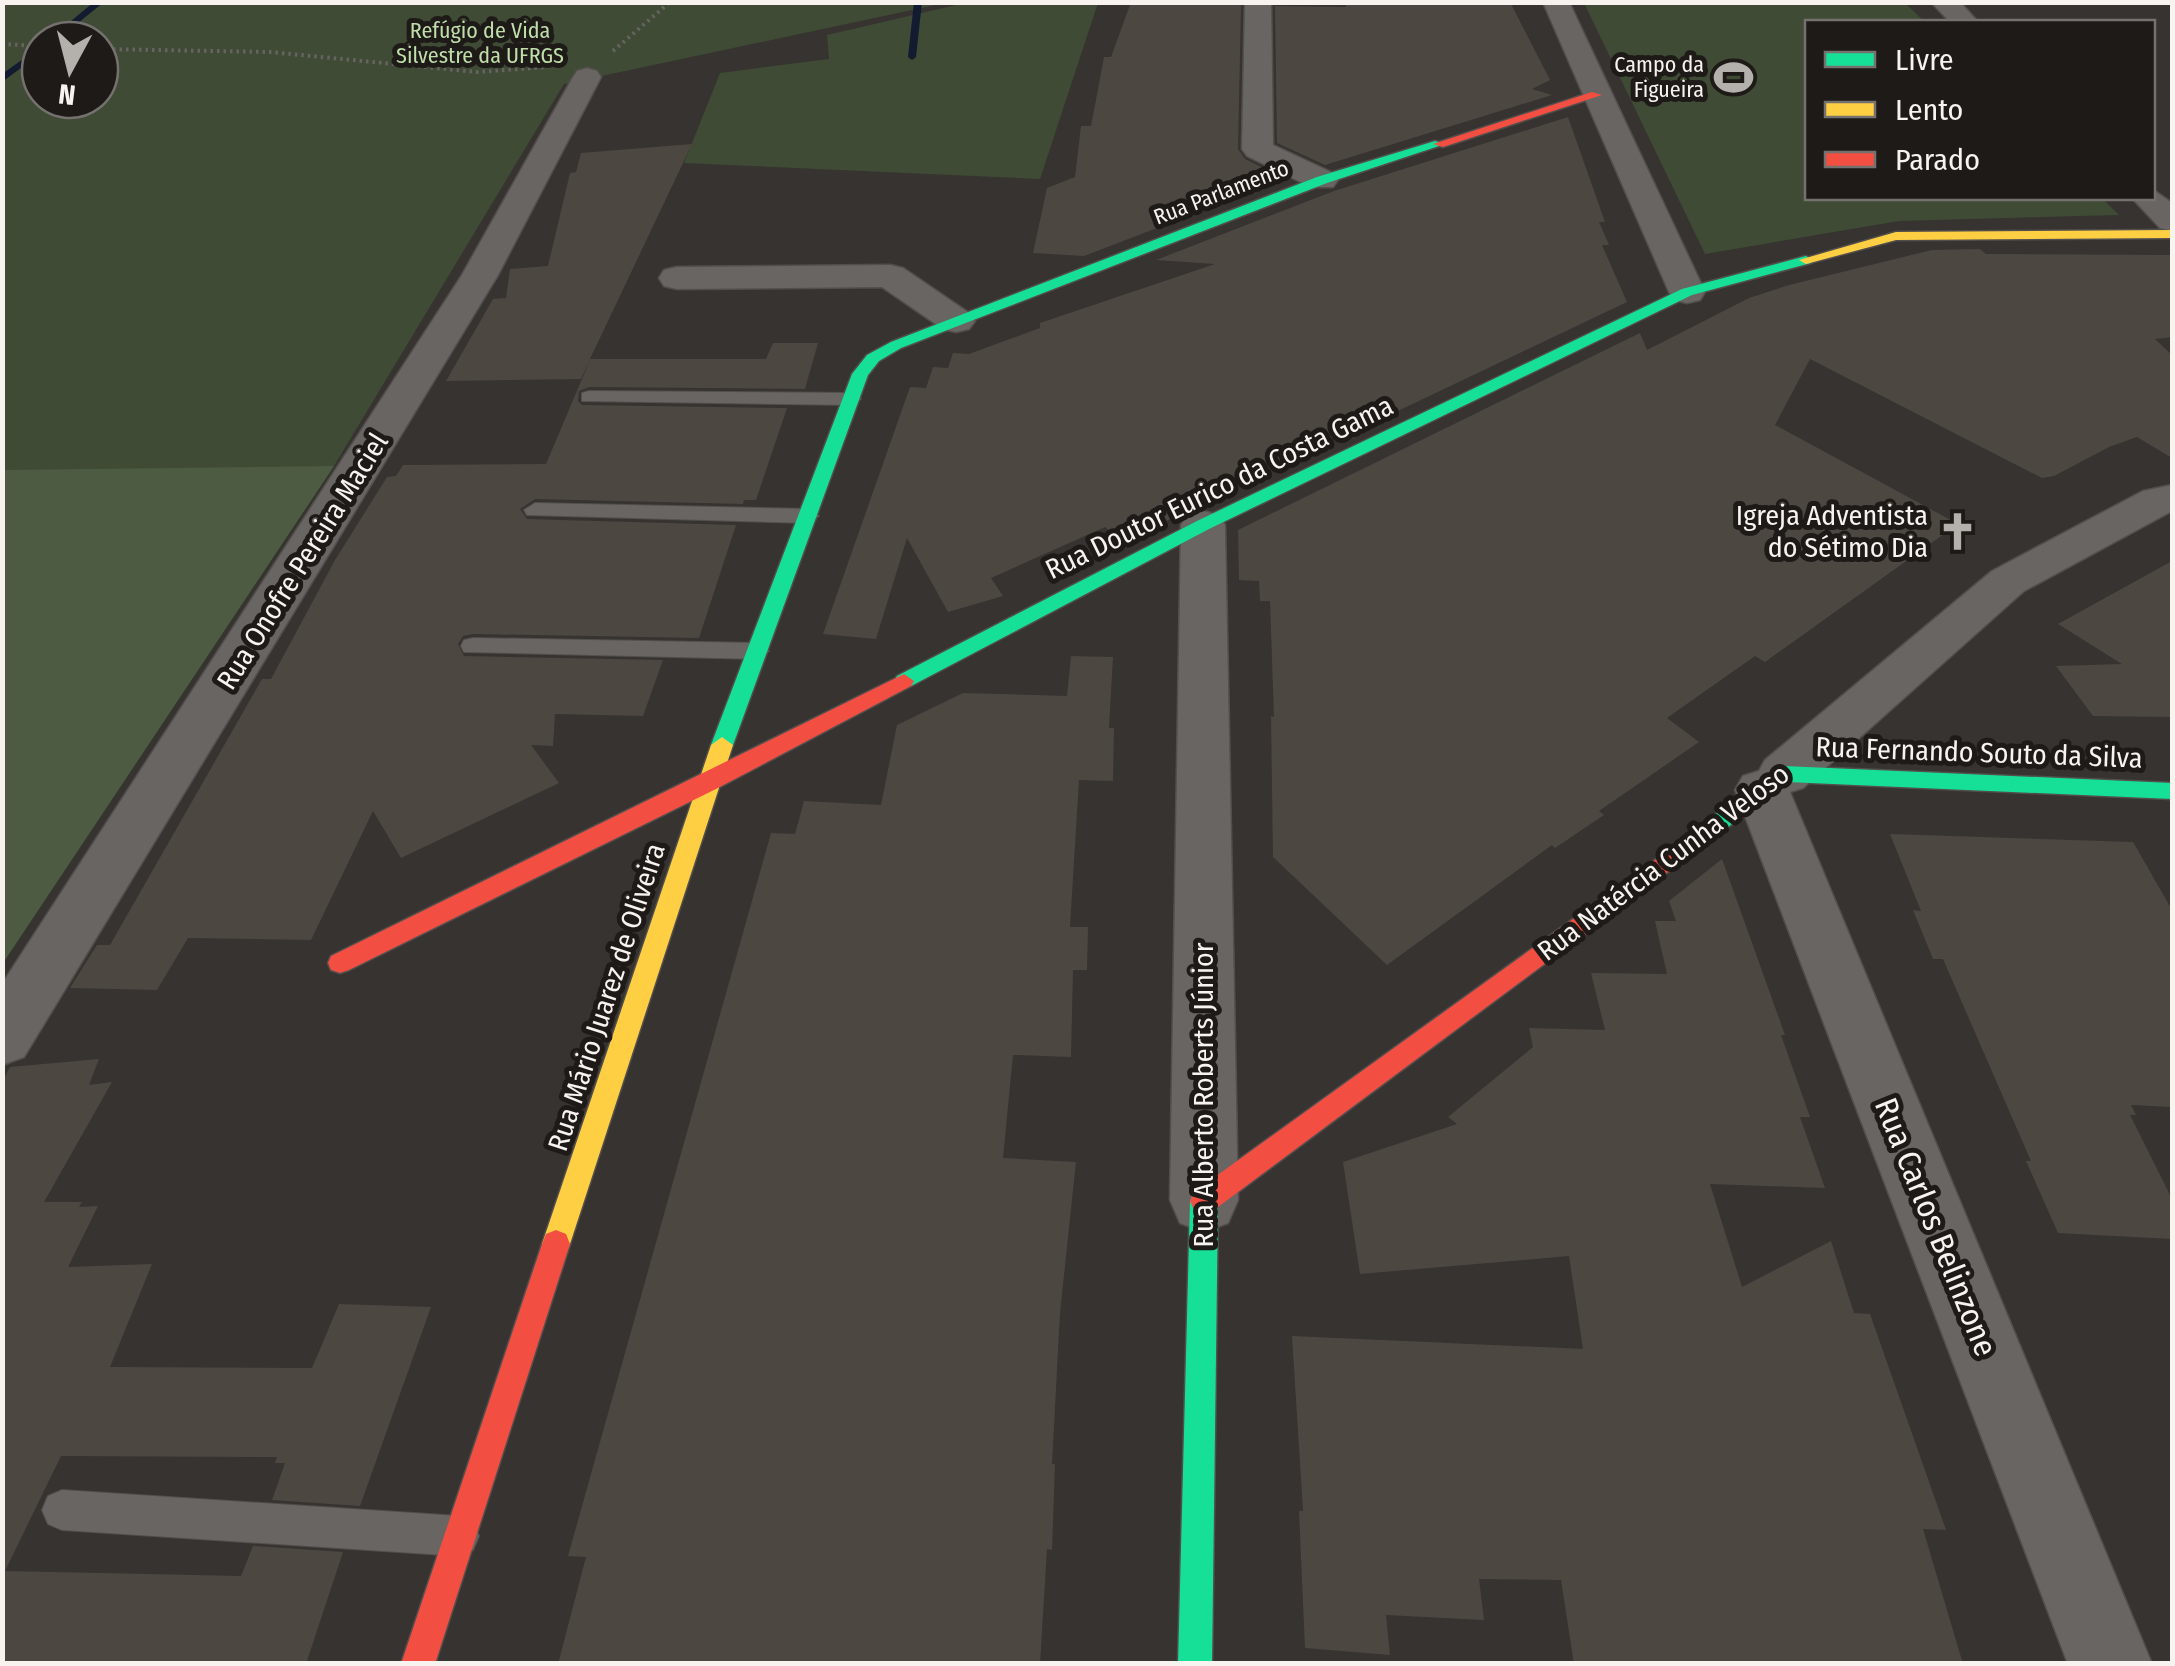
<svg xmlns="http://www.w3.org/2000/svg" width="2175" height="1666" font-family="'Fira Sans Condensed',sans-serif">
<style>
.green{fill:#3f4b35;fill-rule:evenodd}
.forest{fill:#4d5b43}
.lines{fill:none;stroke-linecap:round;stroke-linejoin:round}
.stream{fill:#121b30;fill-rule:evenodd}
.building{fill:#4d4742}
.lane-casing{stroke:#524e4c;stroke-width:2}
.street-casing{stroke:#524e4c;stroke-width:3}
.fast-casing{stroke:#524e4c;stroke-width:3}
.slow-casing{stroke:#524e4c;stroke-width:3}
.jam-casing{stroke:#524e4c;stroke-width:3}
.path{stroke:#666360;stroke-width:4;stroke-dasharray:2.5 4;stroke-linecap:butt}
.lane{fill:#696563;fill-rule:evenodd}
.street{fill:#696563;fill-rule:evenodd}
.fast{fill:#16e098;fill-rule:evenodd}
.slow{fill:#ffcf43;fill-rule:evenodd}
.jam{fill:#f24e42;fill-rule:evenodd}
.labels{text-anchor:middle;stroke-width:10;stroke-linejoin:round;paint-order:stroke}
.far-park-label{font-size:22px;fill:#bfdeaa;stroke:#1e1a18}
.far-poi-label{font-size:22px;fill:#f8f3ef;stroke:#1e1a18;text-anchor:end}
.far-street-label{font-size:22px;fill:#f8f3ef;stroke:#1e1a18}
.street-label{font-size:28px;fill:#f8f3ef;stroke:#1e1a18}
.poi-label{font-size:28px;fill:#f8f3ef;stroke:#1e1a18;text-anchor:end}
.near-street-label{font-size:32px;fill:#f8f3ef;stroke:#1e1a18}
</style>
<rect width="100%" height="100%" fill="#363330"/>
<g class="green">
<path d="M 3,3 L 945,3 L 564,84 L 334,466 L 3,963 ZM 40,40 L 100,40 L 100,100 L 40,100 Z"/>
<path d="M 965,3 L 1098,3 L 1040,179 L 684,163 L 720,73 L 829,59 L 827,35 Z"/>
<path d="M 1584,3 L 1905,3 L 1925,22 L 1808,22 L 1808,198 L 2102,198 L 2119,215 L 1899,221 L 1705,254 Z"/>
</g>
<path class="forest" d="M 334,466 L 3,963 L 3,470 Z"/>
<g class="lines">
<g class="stream">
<path d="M 94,2 L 104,2 L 57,40 L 48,40 Z"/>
<path d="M 914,2 L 922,2 L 916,57 L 912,60 L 908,57 Z"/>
<path d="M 40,47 L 40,54 L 2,82 L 2,74 Z"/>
</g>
</g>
<g class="building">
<path d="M 1131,2 L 1241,5 L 1238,149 L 1245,159 L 1285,179 L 1084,256 L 1033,253 L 1047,188 L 1075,177 L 1081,126 L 1091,126 L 1104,57 L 1111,57 Z"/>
<path d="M 1345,2 L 1510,2 L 1550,80 L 1532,89 L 1552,95 L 1325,165 L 1277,143 L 1275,6 L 1346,7 Z"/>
<path d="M 1568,117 L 1605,222 L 1599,222 L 1609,245 L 1602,245 L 1627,302 L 1122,542 L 1105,527 L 991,578 L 1003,596 L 948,612 L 907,538 L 876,639 L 823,634 L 910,387 L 926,388 L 933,367 L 948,368 L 953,353 L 969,354 L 1040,328 L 1040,323 L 1215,264 L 1156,260 L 1334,191 Z"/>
<path d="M 692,144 L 590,359 L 766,359 L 773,343 L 818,343 L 805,389 L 589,387 L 579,391 L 578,401 L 582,405 L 787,408 L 756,500 L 744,500 L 743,504 L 535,499 L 520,509 L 527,519 L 736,525 L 699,638 L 473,634 L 463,636 L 458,644 L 464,656 L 663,660 L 643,716 L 555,714 L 553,746 L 531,745 L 559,783 L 401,858 L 373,811 L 311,940 L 188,938 L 157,990 L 70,988 L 97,945 L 110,945 L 262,679 L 271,679 L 335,560 L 387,477 L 396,476 L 403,465 L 546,464 L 590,360 L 581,379 L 446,381 L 493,299 L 506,298 L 510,269 L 548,266 L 570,173 L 576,172 L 581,153 Z"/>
<path d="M 1980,249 L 1986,254 L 2172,255 L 2172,337 L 2155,339 L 2172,355 L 2172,458 L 2137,437 L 2109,447 L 2054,476 L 2042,478 L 1810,359 L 1775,425 L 1958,524 L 1765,662 L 1755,656 L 1667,718 L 1699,742 L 1599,811 L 1604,815 L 1555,848 L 1552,845 L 1387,965 L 1273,857 L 1271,716 L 1274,717 L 1270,601 L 1260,601 L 1259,581 L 1239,580 L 1238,530 L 1640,333 L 1647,350 L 1749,298 L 1789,285 L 1932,250 Z"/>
<path d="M 2172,561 L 2172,717 L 2093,716 L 2056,666 L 2122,664 L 2058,624 Z"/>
<path d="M 1071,656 L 1113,657 L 1109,728 L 1114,728 L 1113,781 L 1079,780 L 1070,927 L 1088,927 L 1087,970 L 1073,970 L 1071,1057 L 1013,1055 L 1003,1158 L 1076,1162 L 1060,1313 L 1052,1464 L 1055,1464 L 1052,1550 L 1047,1549 L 1040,1664 L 558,1664 L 586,1557 L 568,1556 L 771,833 L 795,834 L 804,801 L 881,805 L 897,725 L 963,693 L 1067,696 Z"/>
<path d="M 1890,834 L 2133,842 L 2172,910 L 2172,1107 L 2131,1105 L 2136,1115 L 2130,1115 L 2172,1199 L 2172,1239 L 2058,1233 L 2026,1161 L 2031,1161 L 1943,959 L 1933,959 L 1913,910 L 1921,911 Z"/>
<path d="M 1722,859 L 1785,1035 L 1781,1035 L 1810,1117 L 1800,1117 L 1825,1188 L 1710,1184 L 1742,1287 L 1831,1241 L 1854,1313 L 1870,1314 L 1946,1530 L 1923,1529 L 1963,1664 L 1574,1664 L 1561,1580 L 1479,1579 L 1484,1620 L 1386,1615 L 1390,1655 L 1305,1648 L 1299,1511 L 1303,1511 L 1292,1336 L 1583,1349 L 1569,1256 L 1360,1274 L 1343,1162 L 1457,1124 L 1448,1117 L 1533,1047 L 1529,1028 L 1605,1030 L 1591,973 L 1667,974 L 1655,921 L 1676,921 L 1669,901 Z"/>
<path d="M 99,1059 L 89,1085 L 112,1082 L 44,1202 L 82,1202 L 79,1207 L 98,1206 L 68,1267 L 152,1264 L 110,1367 L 312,1368 L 339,1304 L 431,1307 L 360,1506 L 272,1500 L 285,1463 L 275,1463 L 277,1457 L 61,1456 L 5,1571 L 241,1576 L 253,1546 L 343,1552 L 306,1664 L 2,1664 L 2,1082 L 10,1067 Z"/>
</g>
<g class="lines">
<defs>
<g id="lane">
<path d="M 589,391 L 851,393 L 861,399 L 851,405 L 582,401 L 582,393 Z"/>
<path d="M 535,503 L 808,509 L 819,516 L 808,523 L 527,515 L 524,510 Z"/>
<path d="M 473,638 L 757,643 L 769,651 L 757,659 L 464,652 L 461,646 L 464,640 Z"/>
<path d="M 62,1490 L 459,1516 L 473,1522 L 479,1536 L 473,1550 L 459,1556 L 62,1530 L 48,1524 L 42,1510 L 48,1496 Z"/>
</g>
<g id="street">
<path d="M 1245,2 L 1271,2 L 1273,145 L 1333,173 L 1338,180 L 1333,187 L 1311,187 L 1247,156 L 1242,149 Z"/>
<path d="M 1543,2 L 1569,2 L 1705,292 L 1700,300 L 1687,303 L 1674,300 L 1669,292 Z"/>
<path d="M 1931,2 L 1960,2 L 1978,22 L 1950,22 Z"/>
<path d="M 587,68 L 597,71 L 601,77 L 498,275 L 24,1057 L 2,1065 L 2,984 L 462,275 L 573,77 L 577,71 Z"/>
<path d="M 2152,189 L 2172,203 L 2172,231 L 2160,228 L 2132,198 L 2152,198 Z"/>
<path d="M 890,265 L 903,268 L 969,313 L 975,321 L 969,329 L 956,332 L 943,329 L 882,287 L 677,289 L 664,286 L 659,278 L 664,270 L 677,267 Z"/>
<path d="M 2172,485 L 2172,511 L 2024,591 L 1803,788 L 1790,792 L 2152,1664 L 2068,1664 L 1735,790 L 1743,776 L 1759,771 L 1765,760 L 1992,571 L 2143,491 Z"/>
<path d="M 1203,511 L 1219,515 L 1225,525 L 1238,1200 L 1228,1223 L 1204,1232 L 1180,1223 L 1170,1200 L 1181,525 L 1187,515 Z"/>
</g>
<g id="fast">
<path d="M 1435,141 L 1445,144 L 1327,183 L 901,348 L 879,361 L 868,375 L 733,745 L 730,750 L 714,750 L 711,745 L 852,374 L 867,355 L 891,342 L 1317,177 Z"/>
<path d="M 1806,256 L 1813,260 L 1811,263 L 1692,295 L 1209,529 L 911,686 L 897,686 L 894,681 L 897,676 L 1197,521 L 1682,289 Z"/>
<path d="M 1784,766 L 2172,783 L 2172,799 L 1788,782 L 1688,857 L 1672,857 L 1669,851 L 1672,845 Z"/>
<path d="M 1204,1188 L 1214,1192 L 1218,1201 L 1212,1664 L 1178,1664 L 1190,1201 L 1194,1192 Z"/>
</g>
<g id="slow">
<path d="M 2172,230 L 2172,238 L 1896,240 L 1806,264 L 1799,260 L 1896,232 Z"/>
<path d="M 722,737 L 733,745 L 570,1244 L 566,1254 L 556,1258 L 546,1254 L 542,1244 L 711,745 Z"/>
</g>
<g id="jam">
<path d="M 1592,92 L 1602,95 L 1443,147 L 1433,144 Z"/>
<path d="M 904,674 L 914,681 L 911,686 L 716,789 L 349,970 L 340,973 L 331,970 L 328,963 L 331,956 Z"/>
<path d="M 1680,842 L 1688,845 L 1691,851 L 1688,857 L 1214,1210 L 1204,1214 L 1194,1210 L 1190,1201 L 1194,1192 Z"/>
<path d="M 556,1230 L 566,1234 L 570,1244 L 435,1664 L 401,1664 L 542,1244 L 546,1234 Z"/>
</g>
</defs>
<use href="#lane" class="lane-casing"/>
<use href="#street" class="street-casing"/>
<use href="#fast" class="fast-casing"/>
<use href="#slow" class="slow-casing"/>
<use href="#jam" class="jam-casing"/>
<g class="path">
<path d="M 2,44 L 40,46"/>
<path d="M 100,49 L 270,52 L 477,72 L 548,67"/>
<path d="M 613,51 L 670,2"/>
</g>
<use href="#lane" class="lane"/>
<use href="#street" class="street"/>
<use href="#fast" class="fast"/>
<use href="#slow" class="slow"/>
<use href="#jam" class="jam"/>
</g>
<defs>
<symbol id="stadium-bare" viewBox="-9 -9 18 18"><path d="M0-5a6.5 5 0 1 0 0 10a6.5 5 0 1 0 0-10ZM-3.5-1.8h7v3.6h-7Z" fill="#b4b0ac" stroke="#1e1a18" stroke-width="2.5" paint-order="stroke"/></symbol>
<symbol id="church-bare" viewBox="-9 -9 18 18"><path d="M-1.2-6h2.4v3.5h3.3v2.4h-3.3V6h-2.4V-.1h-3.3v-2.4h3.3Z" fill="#b4b0ac" stroke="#1e1a18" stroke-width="2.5" paint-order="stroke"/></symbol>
</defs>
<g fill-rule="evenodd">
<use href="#stadium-bare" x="1706" y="50" width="55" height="55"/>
<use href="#church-bare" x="1930" y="504" width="55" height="55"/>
</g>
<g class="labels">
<g class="far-park-label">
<text x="480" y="38">Refúgio de Vida<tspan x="480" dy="25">Silvestre da UFRGS</tspan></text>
</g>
<g class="far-poi-label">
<text x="1704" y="72">Campo da<tspan x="1704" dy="25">Figueira</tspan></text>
</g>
<g class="far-street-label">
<text transform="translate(1221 192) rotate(-21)" y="8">Rua Parlamento</text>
</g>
<g class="street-label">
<text transform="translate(1219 487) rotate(-26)" y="10">Rua Doutor Eurico da Costa Gama</text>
<text transform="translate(302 561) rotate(-58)" y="10">Rua Onofre Pereira Maciel</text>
<text transform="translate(1979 752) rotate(2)" y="10">Rua Fernando Souto da Silva</text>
<text transform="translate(1663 862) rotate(-37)" y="10">Rua Natércia Cunha Veloso</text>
<text transform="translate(606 997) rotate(-72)" y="10">Rua Mário Juarez de Oliveira</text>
<text transform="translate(1203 1095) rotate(-90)" y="10">Rua Alberto Roberts Júnior</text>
</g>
<g class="poi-label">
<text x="1928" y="525">Igreja Adventista<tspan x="1928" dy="32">do Sétimo Dia</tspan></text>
</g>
<g class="near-street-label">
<text transform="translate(1936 1227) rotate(68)" y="11">Rua Carlos Belinzone</text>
</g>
</g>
<rect width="2175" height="1666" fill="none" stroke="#f8f3ef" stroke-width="10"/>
<rect x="1805" y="20" width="350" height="180" fill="#1e1a18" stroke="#75716e" stroke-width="2.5"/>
<rect x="1825" y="52" width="50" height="15" fill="#16e098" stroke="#75716e" stroke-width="2.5"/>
<text x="1895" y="70" font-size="30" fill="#f8f3ef">Livre</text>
<rect x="1825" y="102" width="50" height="15" fill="#ffcf43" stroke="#75716e" stroke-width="2.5"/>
<text x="1895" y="120" font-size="30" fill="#f8f3ef">Lento</text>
<rect x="1825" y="152" width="50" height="15" fill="#f24e42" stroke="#75716e" stroke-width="2.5"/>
<text x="1895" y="170" font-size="30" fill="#f8f3ef">Parado</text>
<g transform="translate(70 70) rotate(187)"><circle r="48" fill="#1e1a18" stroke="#75716e" stroke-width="2.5"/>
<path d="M0-8L18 38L0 25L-18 38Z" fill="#b4b0ac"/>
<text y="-15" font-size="28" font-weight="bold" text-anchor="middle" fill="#f8f3ef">N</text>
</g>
</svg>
